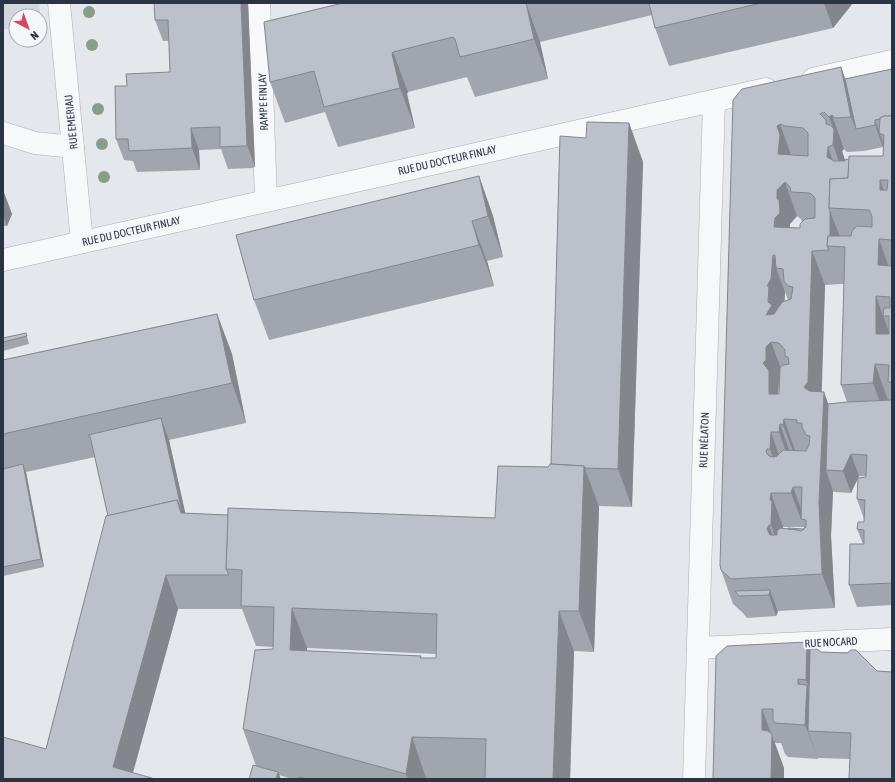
<svg xmlns="http://www.w3.org/2000/svg" width="895" height="782" font-family="'Asap Condensed',sans-serif">
<style>
.built{fill:#d2d6de}
.lines{fill:none;stroke-linecap:round;stroke-linejoin:round}
.minor-casing{stroke:#a9aeb7;stroke-width:23}
.minor{stroke:#f7f8fa;stroke-width:22}
.tree{fill:#899d89}
.wall{fill:#a1a5ae;fill-rule:evenodd}
.shaded-wall{fill:#83868d}
.building{fill:#bbc0ca;stroke:#83868d;fill-rule:evenodd}
.labels{text-anchor:middle;stroke-width:4;stroke-linejoin:round;paint-order:stroke}
.street-label{font-size:11px;fill:#2b3445;stroke:#f4f6f9}
</style>
<rect width="100%" height="100%" fill="#e4e7ec"/>
<path class="built" d="M 3,3 L 39,3 L 41,19 L 40,16 L 16,16 L 16,26 L 3,30 Z"/>
<g class="lines">
<defs>
<g id="minor">
<path d="M 59,3 L 82,242"/>
<path d="M 259,3 L 266,200"/>
<path d="M 813,79 L 892,61"/>
<path d="M 3,133 L 35,143 L 73,147"/>
<path d="M 3,260 L 766,89"/>
<path d="M 698,648 L 892,639"/>
<path d="M 694,779 L 714,101"/>
</g>
</defs>
<use href="#minor" class="minor-casing"/>
<use href="#minor" class="minor"/>
</g>
<g class="tree">
<circle cx="89" cy="12" r="6"/>
<circle cx="92" cy="45" r="6"/>
<circle cx="98" cy="109" r="6"/>
<circle cx="102" cy="144" r="6"/>
<circle cx="104" cy="177" r="6"/>
</g>
<g class="wall">
<path d="M 248,3 L 255,167 L 252,168 L 228,169 L 221,149 L 199,150 L 200,170 L 137,172 L 133,161 L 124,160 L 116,139 L 127,86 L 170,72 L 169,41 L 163,41 L 155,20 Z"/>
<path d="M 343,3 L 853,3 L 833,28 L 669,66 L 655,28 L 652,15 L 540,42 L 548,79 L 475,97 L 467,77 L 408,92 L 407,94 L 415,128 L 338,147 L 325,112 L 285,123 L 270,82 Z"/>
<path d="M 841,67 L 845,79 L 892,69 L 892,605 L 857,607 L 849,585 L 863,544 L 857,529 L 864,522 L 864,519 L 857,499 L 858,478 L 851,493 L 834,492 L 833,491 L 831,536 L 835,608 L 777,611 L 776,616 L 747,618 L 743,613 L 733,604 L 721,570 L 733,100 ZM 883,142 L 884,145 L 883,156 L 845,161 L 842,151 L 844,149 L 847,152 L 864,151 L 883,147 ZM 797,216 L 801,219 L 802,222 L 800,228 L 790,228 L 790,224 ZM 841,284 L 844,284 L 841,385 L 847,402 L 828,404 L 824,392 L 821,392 L 825,285 ZM 785,292 L 788,300 L 784,302 ZM 779,380 L 780,380 L 779,394 L 778,394 ZM 859,476 L 866,476 L 866,477 L 858,478 ZM 783,527 L 804,527 L 804,529 L 783,529 Z"/>
<path d="M 629,123 L 643,162 L 632,507 L 599,506 L 594,652 L 574,651 L 570,779 L 464,779 L 426,778 L 426,779 L 292,779 L 279,775 L 281,779 L 249,779 L 256,766 L 243,729 L 273,649 L 273,647 L 256,646 L 242,609 L 178,609 L 133,773 L 46,749 L 108,516 L 95,457 L 26,472 L 44,567 L 3,576 L 3,360 L 217,314 L 232,354 L 246,423 L 169,440 L 185,513 L 228,515 L 495,518 L 551,464 L 586,138 ZM 307,648 L 436,654 L 436,658 L 421,658 L 307,651 Z"/>
<path d="M 479,176 L 493,216 L 503,257 L 487,261 L 494,286 L 269,340 L 254,300 Z"/>
<path d="M 3,190 L 12,214 L 7,226 L 3,226 Z"/>
<path d="M 26,333 L 29,344 L 3,351 L 3,338 Z"/>
<path d="M 807,642 L 810,649 L 821,652 L 847,653 L 856,650 L 850,759 L 818,758 L 818,759 L 788,757 L 785,754 L 781,743 L 775,743 L 784,768 L 716,656 Z"/>
</g>
<g class="shaded-wall">
<path d="M 241,3 L 248,3 L 255,167 L 247,145 Z"/>
<path d="M 526,3 L 540,42 L 548,79 L 534,39 Z"/>
<path d="M 824,3 L 853,3 L 833,28 Z"/>
<path d="M 393,52 L 408,92 L 407,94 L 415,128 L 400,88 L 392,54 Z"/>
<path d="M 841,67 L 853,101 L 856,129 L 851,117 Z"/>
<path d="M 832,115 L 844,149 L 842,151 L 846,163 L 845,179 L 826,124 L 826,120 L 833,140 L 834,130 L 829,117 Z"/>
<path d="M 875,120 L 883,142 L 883,147 L 875,125 Z"/>
<path d="M 629,123 L 643,162 L 632,507 L 618,469 Z"/>
<path d="M 780,124 L 792,158 L 778,154 L 777,126 Z"/>
<path d="M 191,128 L 199,150 L 200,170 L 192,148 Z"/>
<path d="M 828,147 L 840,181 L 827,157 Z"/>
<path d="M 479,176 L 493,216 L 503,257 L 488,216 Z"/>
<path d="M 880,180 L 892,213 L 880,190 Z"/>
<path d="M 785,182 L 797,216 L 790,224 L 790,228 L 774,227 L 775,218 L 777,199 L 777,190 Z"/>
<path d="M 3,190 L 12,214 L 7,226 L 3,215 Z"/>
<path d="M 830,211 L 843,245 L 829,246 Z"/>
<path d="M 472,221 L 487,261 L 494,286 L 479,245 Z"/>
<path d="M 879,239 L 892,276 L 878,265 Z"/>
<path d="M 812,251 L 825,285 L 821,416 L 804,387 Z"/>
<path d="M 773,255 L 778,268 L 776,268 L 785,292 L 784,313 L 779,343 L 766,315 L 768,302 L 767,286 Z"/>
<path d="M 876,296 L 890,335 L 876,334 Z"/>
<path d="M 217,314 L 232,354 L 246,423 L 232,383 Z"/>
<path d="M 771,342 L 784,376 L 779,380 L 778,394 L 769,394 L 763,363 L 766,347 Z"/>
<path d="M 875,364 L 889,403 L 887,422 L 873,383 Z"/>
<path d="M 824,392 L 836,426 L 826,470 L 833,491 L 831,536 L 835,608 L 822,574 L 819,502 Z"/>
<path d="M 161,418 L 169,440 L 190,534 L 182,512 Z"/>
<path d="M 784,419 L 796,453 L 796,459 L 783,425 Z"/>
<path d="M 780,424 L 792,458 L 791,466 L 779,432 Z"/>
<path d="M 771,432 L 783,466 L 783,483 L 770,449 Z"/>
<path d="M 851,454 L 859,476 L 851,493 L 843,471 Z"/>
<path d="M 23,464 L 26,472 L 44,567 L 41,559 Z"/>
<path d="M 584,466 L 599,507 L 594,652 L 579,611 Z"/>
<path d="M 793,487 L 805,520 L 801,519 L 804,527 L 791,493 Z"/>
<path d="M 771,493 L 783,527 L 783,559 L 771,525 L 770,500 Z"/>
<path d="M 769,525 L 781,559 L 767,529 Z"/>
<path d="M 166,575 L 178,609 L 131,779 L 113,767 Z"/>
<path d="M 770,590 L 778,612 L 776,616 L 769,595 Z"/>
<path d="M 292,608 L 307,648 L 305,691 L 290,650 Z"/>
<path d="M 559,611 L 574,651 L 570,779 L 553,779 Z"/>
<path d="M 807,642 L 820,676 L 819,714 L 806,680 Z"/>
<path d="M 798,679 L 806,701 L 807,685 L 819,719 L 808,731 L 818,759 L 805,725 L 798,684 Z"/>
<path d="M 762,709 L 784,768 L 784,779 L 771,779 L 762,730 Z"/>
<path d="M 412,737 L 426,778 L 426,779 L 408,779 L 406,774 Z"/>
<path d="M 278,772 L 281,779 L 276,779 Z"/>
</g>
<g class="building">
<path d="M 154,3 L 241,3 L 247,145 L 245,146 L 220,147 L 220,127 L 191,128 L 192,148 L 129,151 L 128,139 L 116,139 L 115,86 L 127,86 L 126,74 L 170,72 L 168,20 L 155,20 Z"/>
<path d="M 343,3 L 526,3 L 534,39 L 460,57 L 455,39 L 453,37 L 393,52 L 392,54 L 400,88 L 324,107 L 314,71 L 270,82 L 264,22 Z"/>
<path d="M 649,3 L 761,3 L 655,28 Z"/>
<path d="M 841,67 L 851,117 L 835,118 L 832,115 L 829,117 L 824,112 L 820,114 L 826,120 L 826,124 L 830,125 L 834,129 L 833,145 L 828,147 L 827,157 L 834,161 L 845,161 L 846,159 L 849,160 L 848,178 L 830,179 L 829,208 L 830,211 L 830,236 L 828,236 L 827,246 L 829,250 L 812,251 L 808,382 L 804,387 L 809,391 L 824,392 L 819,502 L 822,574 L 731,579 L 721,570 L 720,565 L 733,100 L 742,89 ZM 780,124 L 785,126 L 803,128 L 808,133 L 808,156 L 778,154 L 780,135 L 777,126 ZM 785,182 L 790,187 L 791,192 L 810,193 L 815,198 L 815,218 L 805,219 L 800,224 L 800,228 L 774,227 L 775,218 L 780,213 L 779,200 L 777,199 L 777,190 ZM 773,255 L 775,255 L 776,268 L 783,269 L 784,281 L 788,286 L 793,287 L 791,299 L 782,302 L 774,314 L 766,315 L 772,305 L 768,302 L 769,286 L 767,286 L 771,279 ZM 771,342 L 779,343 L 785,350 L 785,356 L 788,357 L 789,364 L 783,365 L 780,368 L 779,394 L 769,394 L 769,371 L 763,363 L 766,360 L 766,347 ZM 784,419 L 785,419 L 797,420 L 797,423 L 802,423 L 802,427 L 806,435 L 810,436 L 809,445 L 806,451 L 783,450 L 777,456 L 773,457 L 769,456 L 766,452 L 767,449 L 770,449 L 771,432 L 779,432 L 780,424 L 783,425 ZM 793,487 L 802,487 L 801,519 L 806,520 L 806,527 L 801,531 L 798,530 L 780,528 L 777,531 L 777,535 L 770,535 L 767,529 L 769,525 L 771,525 L 772,501 L 770,500 L 771,493 L 791,493 Z"/>
<path d="M 892,69 L 892,116 L 884,116 L 880,118 L 880,119 L 875,120 L 875,125 L 856,129 L 845,79 Z"/>
<path d="M 884,116 L 892,116 L 892,382 L 888,382 L 889,365 L 875,364 L 873,383 L 841,385 L 845,247 L 827,246 L 828,236 L 851,236 L 852,231 L 857,226 L 872,227 L 872,216 L 869,210 L 829,208 L 830,179 L 848,178 L 849,156 L 883,156 L 884,135 L 879,133 L 880,118 ZM 880,180 L 888,180 L 887,190 L 880,190 ZM 879,239 L 892,240 L 891,266 L 878,265 ZM 876,296 L 890,297 L 890,308 L 884,308 L 883,316 L 889,316 L 889,334 L 876,334 Z"/>
<path d="M 587,122 L 629,123 L 618,469 L 585,468 L 584,466 L 551,464 L 560,136 L 586,138 Z"/>
<path d="M 479,176 L 488,216 L 472,221 L 479,245 L 254,300 L 236,235 Z"/>
<path d="M 217,314 L 232,383 L 3,434 L 3,360 Z"/>
<path d="M 26,333 L 27,336 L 3,342 L 3,338 Z"/>
<path d="M 892,400 L 892,583 L 849,585 L 850,544 L 864,544 L 864,530 L 857,529 L 858,522 L 864,522 L 865,500 L 857,499 L 858,478 L 866,477 L 867,455 L 851,454 L 843,471 L 826,470 L 828,404 L 847,402 Z"/>
<path d="M 161,418 L 182,512 L 177,500 L 108,516 L 90,436 L 88,435 Z"/>
<path d="M 23,464 L 41,559 L 3,567 L 3,469 Z"/>
<path d="M 550,464 L 584,466 L 579,611 L 559,611 L 553,779 L 485,779 L 486,739 L 412,737 L 406,774 L 243,729 L 255,650 L 273,649 L 274,607 L 241,606 L 242,570 L 226,569 L 228,508 L 495,518 L 498,466 L 548,467 ZM 292,608 L 437,614 L 436,658 L 420,658 L 421,656 L 290,650 Z"/>
<path d="M 177,500 L 181,513 L 228,515 L 226,569 L 229,575 L 166,575 L 113,767 L 155,779 L 3,779 L 3,737 L 46,749 L 106,516 Z"/>
<path d="M 788,528 L 804,529 L 801,531 L 798,530 L 788,529 Z"/>
<path d="M 770,590 L 769,595 L 739,596 L 735,591 Z"/>
<path d="M 807,642 L 806,680 L 798,679 L 798,684 L 807,685 L 805,725 L 775,723 L 773,720 L 773,709 L 762,709 L 762,730 L 768,731 L 772,734 L 771,779 L 713,779 L 716,656 L 727,646 Z"/>
<path d="M 810,649 L 817,649 L 821,652 L 847,653 L 851,650 L 856,650 L 877,671 L 892,672 L 892,779 L 849,779 L 851,733 L 808,731 Z"/>
<path d="M 253,765 L 278,772 L 276,779 L 249,779 Z"/>
<path d="M 299,777 L 307,779 L 299,779 Z"/>
</g>
<g class="labels">
<g class="street-label">
<text transform="translate(263 102) rotate(-92)" y="4">RAMPE FINLAY</text>
<text transform="translate(71 122) rotate(-96)" y="4">RUE EMERIAU</text>
<text transform="translate(447 160) rotate(-13)" y="4">RUE DU DOCTEUR FINLAY</text>
<text transform="translate(131 231) rotate(-13)" y="4">RUE DU DOCTEUR FINLAY</text>
<text transform="translate(704 440) rotate(-88)" y="4">RUE NÉLATON</text>
<text transform="translate(831 642) rotate(-3)" y="4">RUE NOCARD</text>
</g>
</g>
<rect width="895" height="782" fill="none" stroke="#2b3445" stroke-width="8"/>
<g transform="translate(28 28) rotate(139)"><circle r="19" fill="#f4f6f9" stroke="#a4a8b1"/>
<path d="M0-3L7 15L0 10L-7 15Z" fill="#d1495b"/>
<text y="-6" font-size="11" font-weight="bold" text-anchor="middle" fill="#2b3445">N</text>
</g>
</svg>
